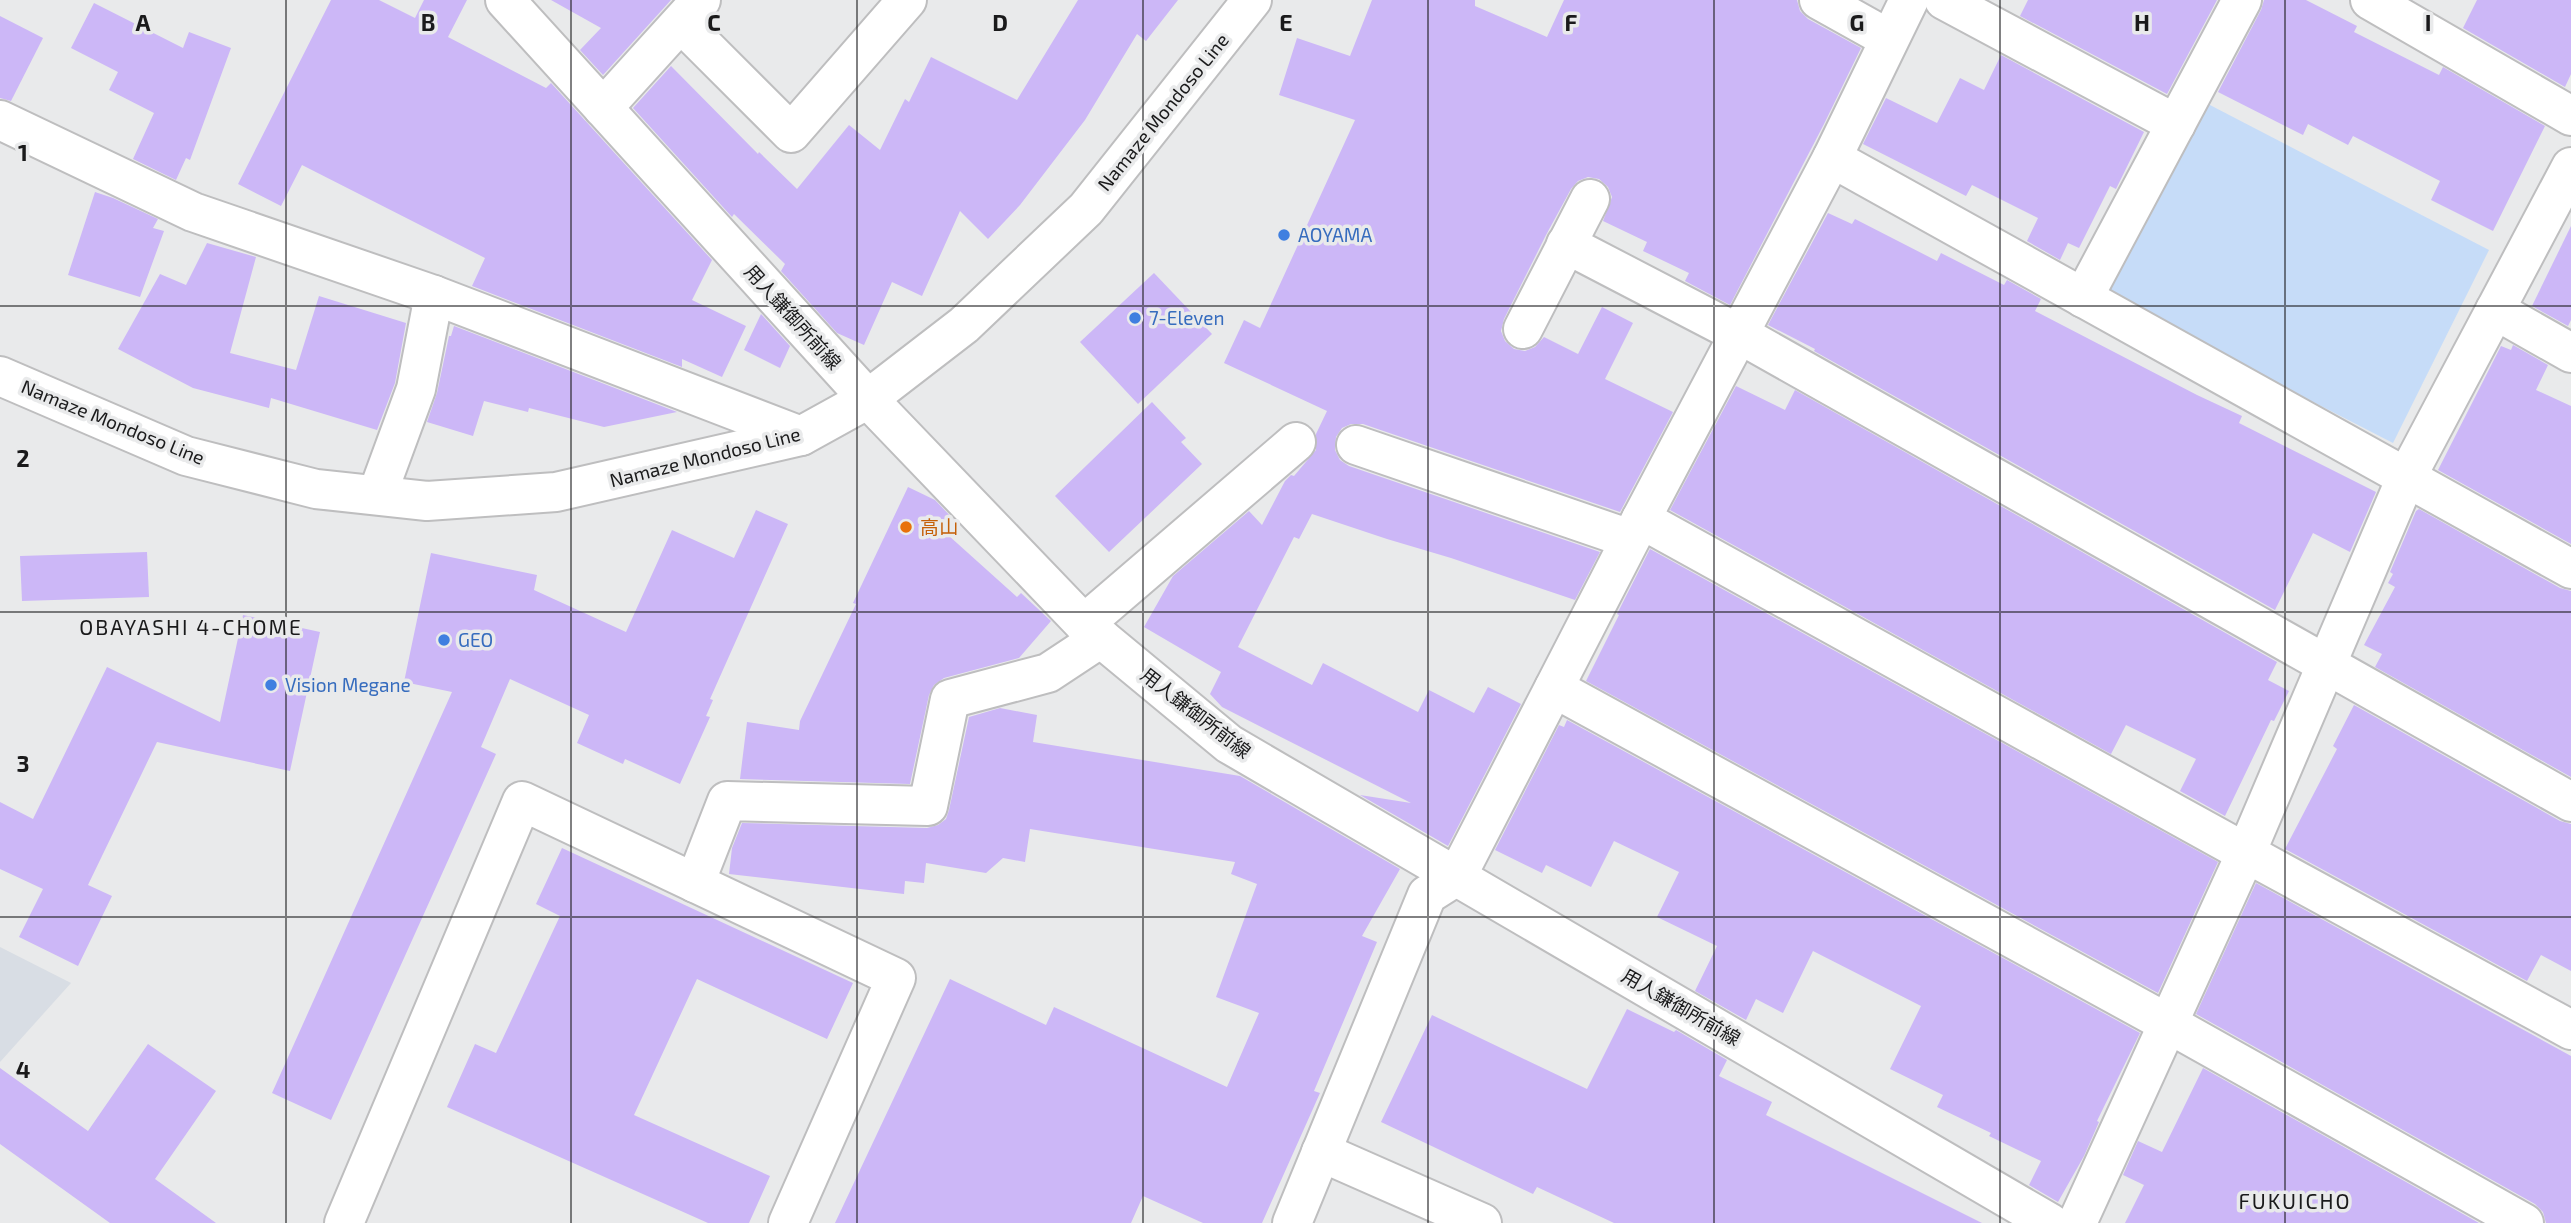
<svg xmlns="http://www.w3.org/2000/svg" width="2571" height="1223" font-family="'Exo 2','Noto Sans JP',sans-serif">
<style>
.built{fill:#d8dde4}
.green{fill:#c6dcf8}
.building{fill:#ccb7f7}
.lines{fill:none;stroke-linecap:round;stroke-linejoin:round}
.minor-casing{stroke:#bebebf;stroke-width:42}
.secondary-casing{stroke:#bebebf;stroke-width:42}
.minor{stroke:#fff;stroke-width:38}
.secondary{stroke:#fff;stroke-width:38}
.grid{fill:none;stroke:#1a1a1b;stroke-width:2;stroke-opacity:0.55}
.shop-dot{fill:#3f7fe0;stroke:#e9eaeb;stroke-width:2.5}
.food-dot{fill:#e8710a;stroke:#e9eaeb;stroke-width:2.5}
.labels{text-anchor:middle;stroke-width:7;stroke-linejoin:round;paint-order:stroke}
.street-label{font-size:19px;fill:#1a1a1b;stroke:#e9eaeb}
.shop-label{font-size:19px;fill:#366cbe;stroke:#e9eaeb;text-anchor:start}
.food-label{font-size:19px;fill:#c56008;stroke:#e9eaeb;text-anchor:start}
.neighbourhood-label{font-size:21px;letter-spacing:2px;fill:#1a1a1b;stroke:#e9eaeb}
.grid-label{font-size:23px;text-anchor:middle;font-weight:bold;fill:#1a1a1b;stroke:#e9eaeb;stroke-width:7;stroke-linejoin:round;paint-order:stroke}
</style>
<rect width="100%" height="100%" fill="#e9eaeb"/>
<path class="built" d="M 0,947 L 71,983 L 0,1062 Z"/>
<path class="green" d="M 2208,104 L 2489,250 L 2393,443 L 2103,294 Z"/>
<g class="building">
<path d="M 331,0 L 379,0 L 415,18 L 424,0 L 467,0 L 448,37 L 546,88 L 551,83 L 712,260 L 692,300 L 746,326 L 722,377 L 682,359 L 682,367 L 472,286 L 485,258 L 302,165 L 281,206 L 238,184 Z"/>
<path d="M 551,0 L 671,0 L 603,75 L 580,50 L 601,28 Z"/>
<path d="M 1078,0 L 1178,0 L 1146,41 L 1137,34 L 1085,120 L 1020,205 L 988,239 L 960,211 L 922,296 L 892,282 L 864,345 L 837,333 L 781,271 L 785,264 L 734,214 L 732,217 L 633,108 L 671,66 L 758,154 L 759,152 L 797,189 L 849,125 L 880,150 L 905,99 L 909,102 L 931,57 L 1017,100 Z"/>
<path d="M 1372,0 L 1475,0 L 1475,6 L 1547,37 L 1564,0 L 1797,0 L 1800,11 L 1808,19 L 1861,48 L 1824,124 L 1730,305 L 1685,281 L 1689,273 L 1643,251 L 1647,242 L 1603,221 L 1612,197 L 1608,187 L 1599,179 L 1588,177 L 1578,181 L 1571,189 L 1546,235 L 1504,319 L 1501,331 L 1505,341 L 1514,349 L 1525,351 L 1535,347 L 1544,337 L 1578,354 L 1602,307 L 1633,323 L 1605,379 L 1673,412 L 1620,512 L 1363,424 L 1351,424 L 1342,428 L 1336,437 L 1335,450 L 1340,460 L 1349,466 L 1600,552 L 1575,600 L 1451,558 L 1387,539 L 1312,514 L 1299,539 L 1294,537 L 1238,647 L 1312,685 L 1323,663 L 1418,712 L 1429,690 L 1474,713 L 1488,687 L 1521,704 L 1448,846 L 1360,795 L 1411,803 L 1222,707 L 1210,694 L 1221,672 L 1144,627 L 1173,576 L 1249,511 L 1262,525 L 1285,481 L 1291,475 L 1294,476 L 1316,450 L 1316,434 L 1327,411 L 1224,363 L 1244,320 L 1260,328 L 1355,120 L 1279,95 L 1297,38 L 1350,56 Z"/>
<path d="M 2028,0 L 2217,0 L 2167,94 L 2020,16 Z"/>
<path d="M 2264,0 L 2306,0 L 2357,26 L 2354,32 L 2439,75 L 2443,67 L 2545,126 L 2493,231 L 2431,200 L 2440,181 L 2353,136 L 2348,145 L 2308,124 L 2303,135 L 2218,92 L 2261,10 Z"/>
<path d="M 2477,0 L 2571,0 L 2571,74 L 2565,87 L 2463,28 Z"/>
<path d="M 94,3 L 183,48 L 189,32 L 231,48 L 190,160 L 186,158 L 176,180 L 133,159 L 154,113 L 109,90 L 118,72 L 71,48 Z"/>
<path d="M 0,16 L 43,38 L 11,101 L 0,98 Z"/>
<path d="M 2001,55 L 2144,132 L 2116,189 L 2110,186 L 2079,248 L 2068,243 L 2060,260 L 2027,241 L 2038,218 L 1972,185 L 1966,196 L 1863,144 L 1886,98 L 1937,123 L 1960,78 L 1984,90 Z"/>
<path d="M 95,192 L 113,198 L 158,219 L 153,228 L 164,231 L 140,297 L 68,275 Z"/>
<path d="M 1828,213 L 1852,224 L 1855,219 L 1937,261 L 1941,253 L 2004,285 L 2007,280 L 2041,299 L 2035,311 L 2197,395 L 2242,416 L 2239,423 L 2376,492 L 2350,552 L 2313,533 L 2275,610 L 1814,351 L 1815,349 L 1768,325 Z"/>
<path d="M 2571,226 L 2571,320 L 2568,326 L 2532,306 Z"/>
<path d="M 207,243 L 256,257 L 230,353 L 296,370 L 319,296 L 406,323 L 395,383 L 377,430 L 271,398 L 269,408 L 193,388 L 118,349 L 160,274 L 186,285 Z"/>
<path d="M 1154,273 L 1212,334 L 1138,404 L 1080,342 Z"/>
<path d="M 761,314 L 790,346 L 780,368 L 744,350 Z"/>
<path d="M 454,326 L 677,412 L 604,427 L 529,408 L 528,412 L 484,401 L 473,436 L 427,422 L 437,393 L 449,336 L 451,336 Z"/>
<path d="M 2513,345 L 2548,365 L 2536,390 L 2571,406 L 2571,544 L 2438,470 L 2501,346 L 2511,350 Z"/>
<path d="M 1736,386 L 1785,410 L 1795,390 L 2277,662 L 2268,680 L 2289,691 L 2274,721 L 2271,720 L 2225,816 L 2180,791 L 2196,759 L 2126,725 L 2111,754 L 1670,510 Z"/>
<path d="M 1152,402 L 1186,438 L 1181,442 L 1202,464 L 1109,552 L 1055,496 Z"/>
<path d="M 908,487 L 935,500 L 955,521 L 948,535 L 1017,597 L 1021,593 L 1051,621 L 1019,658 L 944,678 L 934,685 L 929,695 L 910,784 L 740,779 L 747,722 L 799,730 L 800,721 L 856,604 L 853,603 Z"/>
<path d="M 2419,509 L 2560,588 L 2571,591 L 2571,777 L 2375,667 L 2382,654 L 2364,645 L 2395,587 L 2388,583 L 2393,574 L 2390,572 L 2416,511 Z"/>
<path d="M 756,510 L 788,524 L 710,699 L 713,700 L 706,716 L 710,717 L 680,784 L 625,759 L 623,764 L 577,743 L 589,715 L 510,679 L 481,747 L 496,754 L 331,1120 L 272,1093 L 452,692 L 404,682 L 431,553 L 537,575 L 534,590 L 626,632 L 672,530 L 734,558 Z"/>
<path d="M 1650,549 L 2218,862 L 2158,993 L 1586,681 L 1619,615 L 1617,614 Z"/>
<path d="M 147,552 L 149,597 L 22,601 L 20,556 Z"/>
<path d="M 243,615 L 320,632 L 290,771 L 157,742 L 88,885 L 112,896 L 78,966 L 19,937 L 43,889 L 0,869 L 0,802 L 33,819 L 107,667 L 220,722 Z"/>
<path d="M 2354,705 L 2560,821 L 2571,824 L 2571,971 L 2541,955 L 2527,981 L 2285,849 L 2337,749 L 2333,746 Z"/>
<path d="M 1000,708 L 1037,715 L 1033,742 L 1240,776 L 1400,869 L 1362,936 L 1377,942 L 1314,1091 L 1320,1093 L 1262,1223 L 1203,1223 L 1143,1196 L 1131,1223 L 835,1223 L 950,979 L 1046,1025 L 1054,1007 L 1227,1087 L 1259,1013 L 1216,997 L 1257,884 L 1231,874 L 1235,862 L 1030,829 L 1025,862 L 1003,858 L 986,873 L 926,863 L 924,883 L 905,881 L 904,894 L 729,874 L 732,848 L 742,823 L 927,828 L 938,825 L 946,819 L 949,810 L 969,717 Z"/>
<path d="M 1567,720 L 2140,1033 L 2097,1121 L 2099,1122 L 2084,1156 L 2058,1202 L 2029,1185 L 2041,1161 L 1989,1136 L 1991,1133 L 1937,1107 L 1943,1095 L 1890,1069 L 1921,1006 L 1813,951 L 1783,1013 L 1756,999 L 1746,1020 L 1695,991 L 1717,946 L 1657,917 L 1679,872 L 1614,841 L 1591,887 L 1546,865 L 1542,873 L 1495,850 L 1559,725 L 1564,727 Z"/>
<path d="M 562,848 L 853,983 L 827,1039 L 697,979 L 634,1115 L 770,1176 L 749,1223 L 708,1223 L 447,1107 L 475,1044 L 496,1053 L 560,916 L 536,904 Z"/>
<path d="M 2256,883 L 2571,1056 L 2571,1223 L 2546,1223 L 2543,1212 L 2535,1204 L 2196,1014 Z"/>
<path d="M 1627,1009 L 1674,1032 L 1676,1030 L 1727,1060 L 1719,1076 L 1772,1102 L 1766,1115 L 1982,1223 L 1614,1223 L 1537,1187 L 1533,1194 L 1381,1122 L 1432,1015 L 1587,1089 Z"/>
<path d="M 148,1044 L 216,1091 L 155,1179 L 216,1223 L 110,1223 L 0,1144 L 0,1068 L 88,1131 Z"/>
<path d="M 2203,1068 L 2479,1223 L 2125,1223 L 2144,1185 L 2123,1175 L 2138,1141 L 2162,1152 Z"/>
</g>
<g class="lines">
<defs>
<g id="minor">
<path d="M 505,0 L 868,399 L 1084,624 L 1229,744 L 2050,1223"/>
<path d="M 1819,0 L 1889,39"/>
<path d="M 1944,0 L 2176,124"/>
<path d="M 2370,0 L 2571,116"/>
<path d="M 681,23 L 791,133 L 907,0"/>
<path d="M 603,108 L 701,0"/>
<path d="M 0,120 L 193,212 L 434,295 L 801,436"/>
<path d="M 1832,158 L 2571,569"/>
<path d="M 1566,244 L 1739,334 L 2571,802"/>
<path d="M 2083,298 L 2242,0"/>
<path d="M 2495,310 L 2571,353"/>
<path d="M 1523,329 L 1590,199"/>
<path d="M 1356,445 L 1630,539"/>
<path d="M 377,495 L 416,389 L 434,295"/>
<path d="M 1641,519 L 2246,853 L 2571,1030"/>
<path d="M 1084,624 L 1296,442"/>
<path d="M 1554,688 L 2169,1024 L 2524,1223"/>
<path d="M 695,883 L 727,801 L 928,806 L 950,699 L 1048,673 L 1101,638"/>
<path d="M 1321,1152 L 1482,1223"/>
<path d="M 344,1223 L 522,801 L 896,978 L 788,1223"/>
<path d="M 1292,1223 L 1427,895 L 1457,876 L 1641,519 L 1832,158 L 1909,0"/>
<path d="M 2077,1223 L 2246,853 L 2406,478 L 2571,167"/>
</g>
<path id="secondary" d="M 0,376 L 186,456 L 316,489 L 427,501 L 556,492 L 801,436 L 868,399 L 964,325 L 1086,209 L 1252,0"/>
</defs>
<use href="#minor" class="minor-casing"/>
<use href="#secondary" class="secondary-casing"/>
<use href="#minor" class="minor"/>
<use href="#secondary" class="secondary"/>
</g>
<path class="grid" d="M 286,0 L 286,1223M 571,0 L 571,1223M 857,0 L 857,1223M 1143,0 L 1143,1223M 1428,0 L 1428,1223M 1714,0 L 1714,1223M 2000,0 L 2000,1223M 2285,0 L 2285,1223M 0,306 L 2571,306M 0,612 L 2571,612M 0,917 L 2571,917"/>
<g class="shop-dot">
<circle cx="1284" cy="235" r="7"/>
<circle cx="1135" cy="318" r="7"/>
<circle cx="444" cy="640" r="7"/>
<circle cx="271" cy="685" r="7"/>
</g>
<circle class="food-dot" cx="906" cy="527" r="7"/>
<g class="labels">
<g class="street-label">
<text transform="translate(1163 112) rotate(-51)" y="7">Namaze Mondoso Line</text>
<text transform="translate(793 317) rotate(48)" y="7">用人鎌御所前線</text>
<text transform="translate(113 422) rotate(22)" y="7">Namaze Mondoso Line</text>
<text transform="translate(705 457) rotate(-14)" y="7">Namaze Mondoso Line</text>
<text transform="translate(1196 713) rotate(38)" y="7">用人鎌御所前線</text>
<text transform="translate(1681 1007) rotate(30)" y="7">用人鎌御所前線</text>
</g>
<g class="shop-label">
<text x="1298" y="242">AOYAMA</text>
<text x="1149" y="325">7-Eleven</text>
<text x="458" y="647">GEO</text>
<text x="285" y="692">Vision Megane</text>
</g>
<g class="food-label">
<text x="920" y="534">高山</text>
</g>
<g class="neighbourhood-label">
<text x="191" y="635">OBAYASHI 4-CHOME</text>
<text x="2295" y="1209">FUKUICHO</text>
</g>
</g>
<g class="grid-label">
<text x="143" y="31">A</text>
<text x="428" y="31">B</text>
<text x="714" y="31">C</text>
<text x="1000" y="31">D</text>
<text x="1286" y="31">E</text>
<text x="1571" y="31">F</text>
<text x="1857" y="31">G</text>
<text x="2142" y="31">H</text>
<text x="2428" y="31">I</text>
<text x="23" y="161">1</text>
<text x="23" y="467">2</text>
<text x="23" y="772">3</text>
<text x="23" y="1078">4</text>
</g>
</svg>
